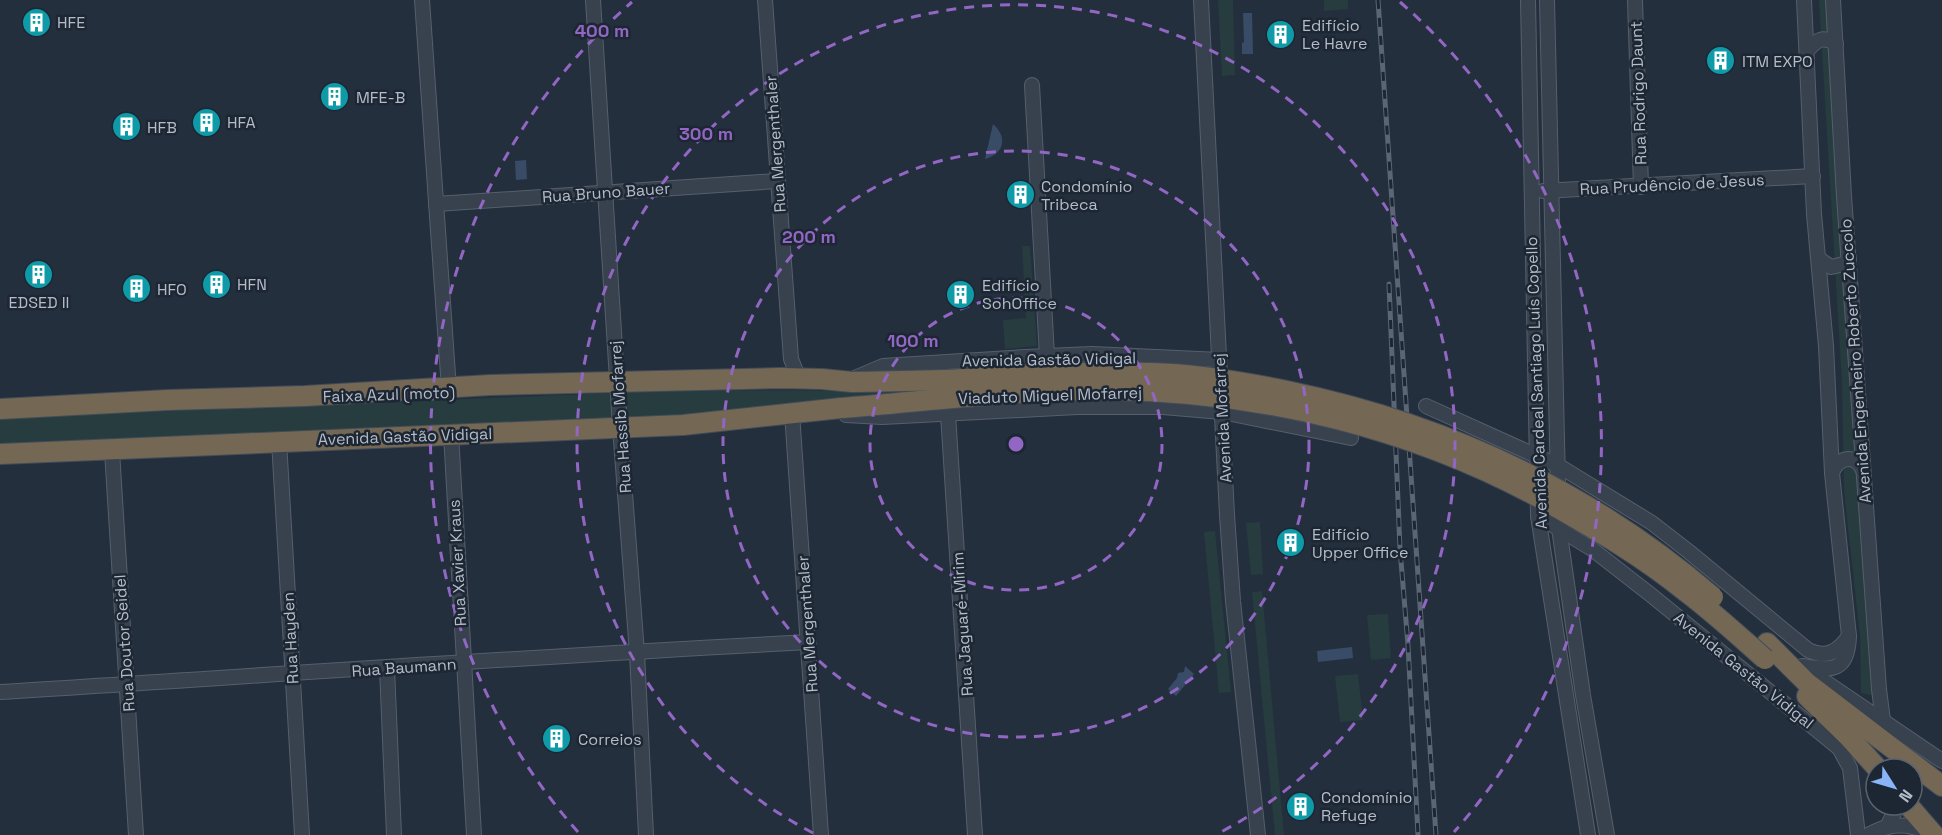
<svg xmlns="http://www.w3.org/2000/svg" width="1942" height="835" font-family="'Space Grotesk',sans-serif">
<style>
.green{fill:#263c3f}
.water{fill:#394c67}
.lines{fill:none;stroke-linecap:round;stroke-linejoin:round}
.minor-casing{stroke:#565f6c;stroke-width:16}
.highway-casing{stroke:#434c59;stroke-width:22}
.minor{stroke:#38414e;stroke-width:14}
.highway{stroke:#746855;stroke-width:20}
.rail-casing{stroke:#5a6575;stroke-width:5}
.rail{stroke:#1d2633;stroke-width:3;stroke-dasharray:9;stroke-linecap:butt}
.highway-bridge-casing{stroke:#434c59;stroke-width:22;stroke-linecap:butt}
.highway-bridge{stroke:#746855;stroke-width:20}
.ring{fill:none;stroke:#9266c3;stroke-width:3;stroke-dasharray:10 8}
.labels{text-anchor:middle;stroke-width:5;stroke-linejoin:round;paint-order:stroke}
.poi-label{font-size:16px;fill:#b4bcc9;stroke:#1d2633;text-anchor:start}
.street-label{font-size:16px;fill:#b4bcc9;stroke:#1d2633}
.centre{fill:#9266c3;stroke:#1d2633;stroke-width:3}
.ring-label{font-size:18px;text-anchor:middle;font-weight:bold;fill:#9266c3;stroke:#1d2633;stroke-width:5;stroke-linejoin:round;paint-order:stroke}
</style>
<rect width="100%" height="100%" fill="#242f3e"/>
<g class="green">
<path d="M 1218,0 L 1233,0 L 1235,75 L 1222,76 Z"/>
<path d="M 1324,0 L 1348,0 L 1348,9 L 1324,11 Z"/>
<path d="M 1819,0 L 1829,0 L 1874,696 L 1861,693 L 1860,636 L 1844,491 L 1842,383 Z"/>
<path d="M 1022,246 L 1030,246 L 1037,346 L 1005,349 L 1003,320 L 1026,318 Z"/>
<path d="M 685,390 L 895,391 L 895,396 L 779,408 L 600,421 L 0,445 L 0,418 Z"/>
<path d="M 1260,522 L 1263,574 L 1251,575 L 1246,523 Z"/>
<path d="M 1215,531 L 1231,692 L 1219,693 L 1204,532 Z"/>
<path d="M 1262,591 L 1284,835 L 1275,835 L 1252,592 Z"/>
<path d="M 1388,614 L 1391,658 L 1371,660 L 1367,615 Z"/>
<path d="M 1358,674 L 1363,720 L 1340,722 L 1335,676 Z"/>
</g>
<g class="water">
<path d="M 1243,13 L 1252,13 L 1253,54 L 1242,54 L 1242,43 L 1244,42 Z"/>
<path d="M 993,124 C 1008,137 1004,154 985,159 Z"/>
<path d="M 526,160 L 527,179 L 516,180 L 515,161 Z"/>
<path d="M 1352,647 L 1353,658 L 1318,662 L 1317,651 Z"/>
<path d="M 1185,666 L 1194,674 L 1176,696 L 1168,689 L 1177,678 L 1178,673 L 1184,672 Z"/>
</g>
<g class="lines">
<defs>
<g id="minor">
<path d="M 422,0 L 449,389"/>
<path d="M 593,0 L 620,427 L 637,653 L 646,835"/>
<path d="M 765,0 L 791,359 L 799,379"/>
<path d="M 1201,0 L 1227,515 L 1233,601 L 1258,835"/>
<path d="M 1528,0 L 1538,516 L 1588,835"/>
<path d="M 1547,0 L 1559,528 L 1583,695 L 1607,835"/>
<path d="M 1635,0 L 1641,187"/>
<path d="M 1833,0 L 1844,196 L 1879,689 L 1883,721"/>
<path d="M 1807,51 C 1816,40 1823,35 1836,44"/>
<path d="M 1032,85 L 1047,356"/>
<path d="M 1543,191 L 1813,176"/>
<path d="M 436,204 L 777,181"/>
<path d="M 1819,259 L 1831,267 L 1844,264 L 1849,258"/>
<path d="M 850,380 L 883,366 L 1025,357 L 1092,354 L 1220,360"/>
<path d="M 1426,406 L 1559,466 L 1652,523 L 1688,551 L 1808,650 C 1826,659 1839,651 1849,636"/>
<path d="M 792,413 L 821,835"/>
<path d="M 948,414 L 975,835"/>
<path d="M 846,415 L 882,417 L 1077,407 L 1163,407 L 1222,412 L 1351,438"/>
<path d="M 451,434 L 474,835"/>
<path d="M 279,441 L 302,835"/>
<path d="M 112,451 L 136,835"/>
<path d="M 1832,473 C 1838,457 1855,453 1863,470"/>
<path d="M 1538,516 L 1592,549 L 1651,595 L 1839,748 L 1850,768 L 1858,835"/>
<path d="M 1802,666 C 1832,671 1848,672 1849,636 L 1832,473 L 1826,346 L 1814,214 L 1804,0"/>
<path d="M 387,668 L 394,835"/>
<path d="M 1808,670 L 1942,761"/>
<path d="M 0,692 C 270,675 539,656 809,642"/>
<path d="M 1888,825 L 1898,805"/>
<path d="M 1868,835 C 1889,823 1906,823 1929,832"/>
</g>
<g id="highway">
<path d="M 0,409 L 168,400 L 305,396 L 490,385 L 781,378 L 822,379 L 852,382"/>
<path d="M 0,454 L 683,425 L 841,408"/>
<path d="M 1767,643 L 1807,683 L 1942,786"/>
<path d="M 1807,696 L 1848,736 L 1878,769"/>
<path d="M 1908,805 L 1934,835"/>
</g>
</defs>
<use href="#minor" class="minor-casing"/>
<use href="#highway" class="highway-casing"/>
<use href="#minor" class="minor"/>
<use href="#highway" class="highway"/>
<defs>
<g id="rail">
<path d="M 1378,0 L 1436,835"/>
<path d="M 1389,284 L 1400,549 L 1408,645 L 1418,835"/>
</g>
</defs>
<use href="#rail" class="rail-casing"/>
<use href="#rail" class="rail"/>
<defs>
<g id="highway-bridge">
<path d="M 852,382 C 890,381 929,381 967,379 C 1028,375 1089,371 1151,373 C 1196,374 1243,382 1287,391 C 1447,424 1588,490 1713,597"/>
<path d="M 841,408 C 930,401 1020,389 1110,390 C 1265,392 1416,428 1551,504 C 1597,530 1643,557 1685,591 C 1713,612 1739,636 1765,659"/>
</g>
</defs>
<use href="#highway-bridge" class="highway-bridge-casing"/>
<use href="#highway-bridge" class="highway-bridge"/>
</g>
<g class="ring">
<circle cx="1016" cy="444" r="146"/>
<circle cx="1016" cy="444" r="293"/>
<path d="M813 833A439 439 0 1 1 1219 833"/>
<path d="M578 832A585 585 0 0 1 632 2M1400 2A585 585 0 0 1 1454 832"/>
</g>
<defs>
<symbol id="building-disc" viewBox="-11 -11 22 22"><circle r="9.5" fill="#0f9aa8" stroke="#1d2633"/><path d="M-4-6H4V6H1V3H-1V6H-4ZM-2.5-4.3h1.7v1.8h-1.7ZM.8-4.3h1.7v1.8H.8ZM-2.5-1h1.7V.8h-1.7ZM.8-1h1.7V.8H.8Z" fill="#fff"/></symbol>
</defs>
<g fill-rule="evenodd">
<use href="#building-disc" x="20" y="6" width="33" height="33"/>
<use href="#building-disc" x="1264" y="18" width="33" height="33"/>
<use href="#building-disc" x="1704" y="44" width="33" height="33"/>
<use href="#building-disc" x="318" y="80" width="33" height="33"/>
<use href="#building-disc" x="190" y="106" width="33" height="33"/>
<use href="#building-disc" x="110" y="110" width="33" height="33"/>
<use href="#building-disc" x="1004" y="178" width="33" height="33"/>
<use href="#building-disc" x="22" y="258" width="33" height="33"/>
<use href="#building-disc" x="200" y="268" width="33" height="33"/>
<use href="#building-disc" x="120" y="272" width="33" height="33"/>
<use href="#building-disc" x="944" y="278" width="33" height="33"/>
<use href="#building-disc" x="1274" y="526" width="33" height="33"/>
<use href="#building-disc" x="540" y="722" width="33" height="33"/>
<use href="#building-disc" x="1284" y="790" width="33" height="33"/>
</g>
<g class="labels">
<g class="poi-label">
<text x="57" y="28">HFE</text>
<text x="1302" y="31">Edifício<tspan x="1302" dy="18">Le Havre</tspan></text>
<text x="1742" y="67">ITM EXPO</text>
<text x="356" y="103">MFE-B</text>
<text x="227" y="128">HFA</text>
<text x="147" y="133">HFB</text>
<text x="1041" y="192">Condomínio<tspan x="1041" dy="18">Tribeca</tspan></text>
<text x="237" y="290">HFN</text>
<text x="982" y="291">Edifício<tspan x="982" dy="18">SohOffice</tspan></text>
<text x="157" y="295">HFO</text>
<text x="39" y="308" text-anchor="middle">EDSED II</text>
<text x="1312" y="540">Edifício<tspan x="1312" dy="18">Upper Office</tspan></text>
<text x="578" y="745">Correios</text>
<text x="1321" y="803">Condomínio<tspan x="1321" dy="18">Refuge</tspan></text>
</g>
<g class="street-label">
<text transform="translate(1638 93) rotate(-92)" y="6">Rua Rodrigo Daunt</text>
<text transform="translate(775 144) rotate(-94)" y="6">Rua Mergenthaler</text>
<text transform="translate(1672 184) rotate(-3)" y="6">Rua Prudêncio de Jesus</text>
<text transform="translate(606 192) rotate(-4)" y="6">Rua Bruno Bauer</text>
<text transform="translate(1049 359) rotate(-1)" y="6">Avenida Gastão Vidigal</text>
<text transform="translate(1855 361) rotate(-94)" y="6">Avenida Engenheiro Roberto Zuccolo</text>
<text transform="translate(1536 383) rotate(-92)" y="6">Avenida Cardeal Santiago Luís Copello</text>
<text transform="translate(389 394) rotate(-2)" y="6">Faixa Azul (moto)</text>
<text transform="translate(1050 395) rotate(-2)" y="6">Viaduto Miguel Mofarrej</text>
<text transform="translate(620 417) rotate(-94)" y="6">Rua Hassib Mofarrej</text>
<text transform="translate(1222 418) rotate(-93)" y="6">Avenida Mofarrej</text>
<text transform="translate(405 436) rotate(-2)" y="6">Avenida Gastão Vidigal</text>
<text transform="translate(457 563) rotate(-93)" y="6">Rua Xavier Kraus</text>
<text transform="translate(807 624) rotate(-94)" y="6">Rua Mergenthaler</text>
<text transform="translate(962 624) rotate(-94)" y="6">Rua Jaguaré-Mirim</text>
<text transform="translate(290 638) rotate(-93)" y="6">Rua Hayden</text>
<text transform="translate(124 643) rotate(-94)" y="6">Rua Doutor Seidel</text>
<text transform="translate(404 667) rotate(-4)" y="6">Rua Baumann</text>
<text transform="translate(1744 670) rotate(39)" y="6">Avenida Gastão Vidigal</text>
</g>
</g>
<circle cx="1016" cy="444" r="9" class="centre"/>
<g class="ring-label">
<text x="602" y="37">400 m</text>
<text x="706" y="140">300 m</text>
<text x="809" y="243">200 m</text>
<text x="913" y="347">100 m</text>
</g>
<g transform="translate(1894 787) rotate(127)"><circle r="28" fill="#1d2633" stroke="#59626f" stroke-width="1.5"/>
<path d="M0-4.5L10 22L0 15L-10 22Z" fill="#8ab4f8"/>
<text y="-9" font-size="16" font-weight="bold" text-anchor="middle" fill="#b4bcc9">N</text>
</g>
</svg>
